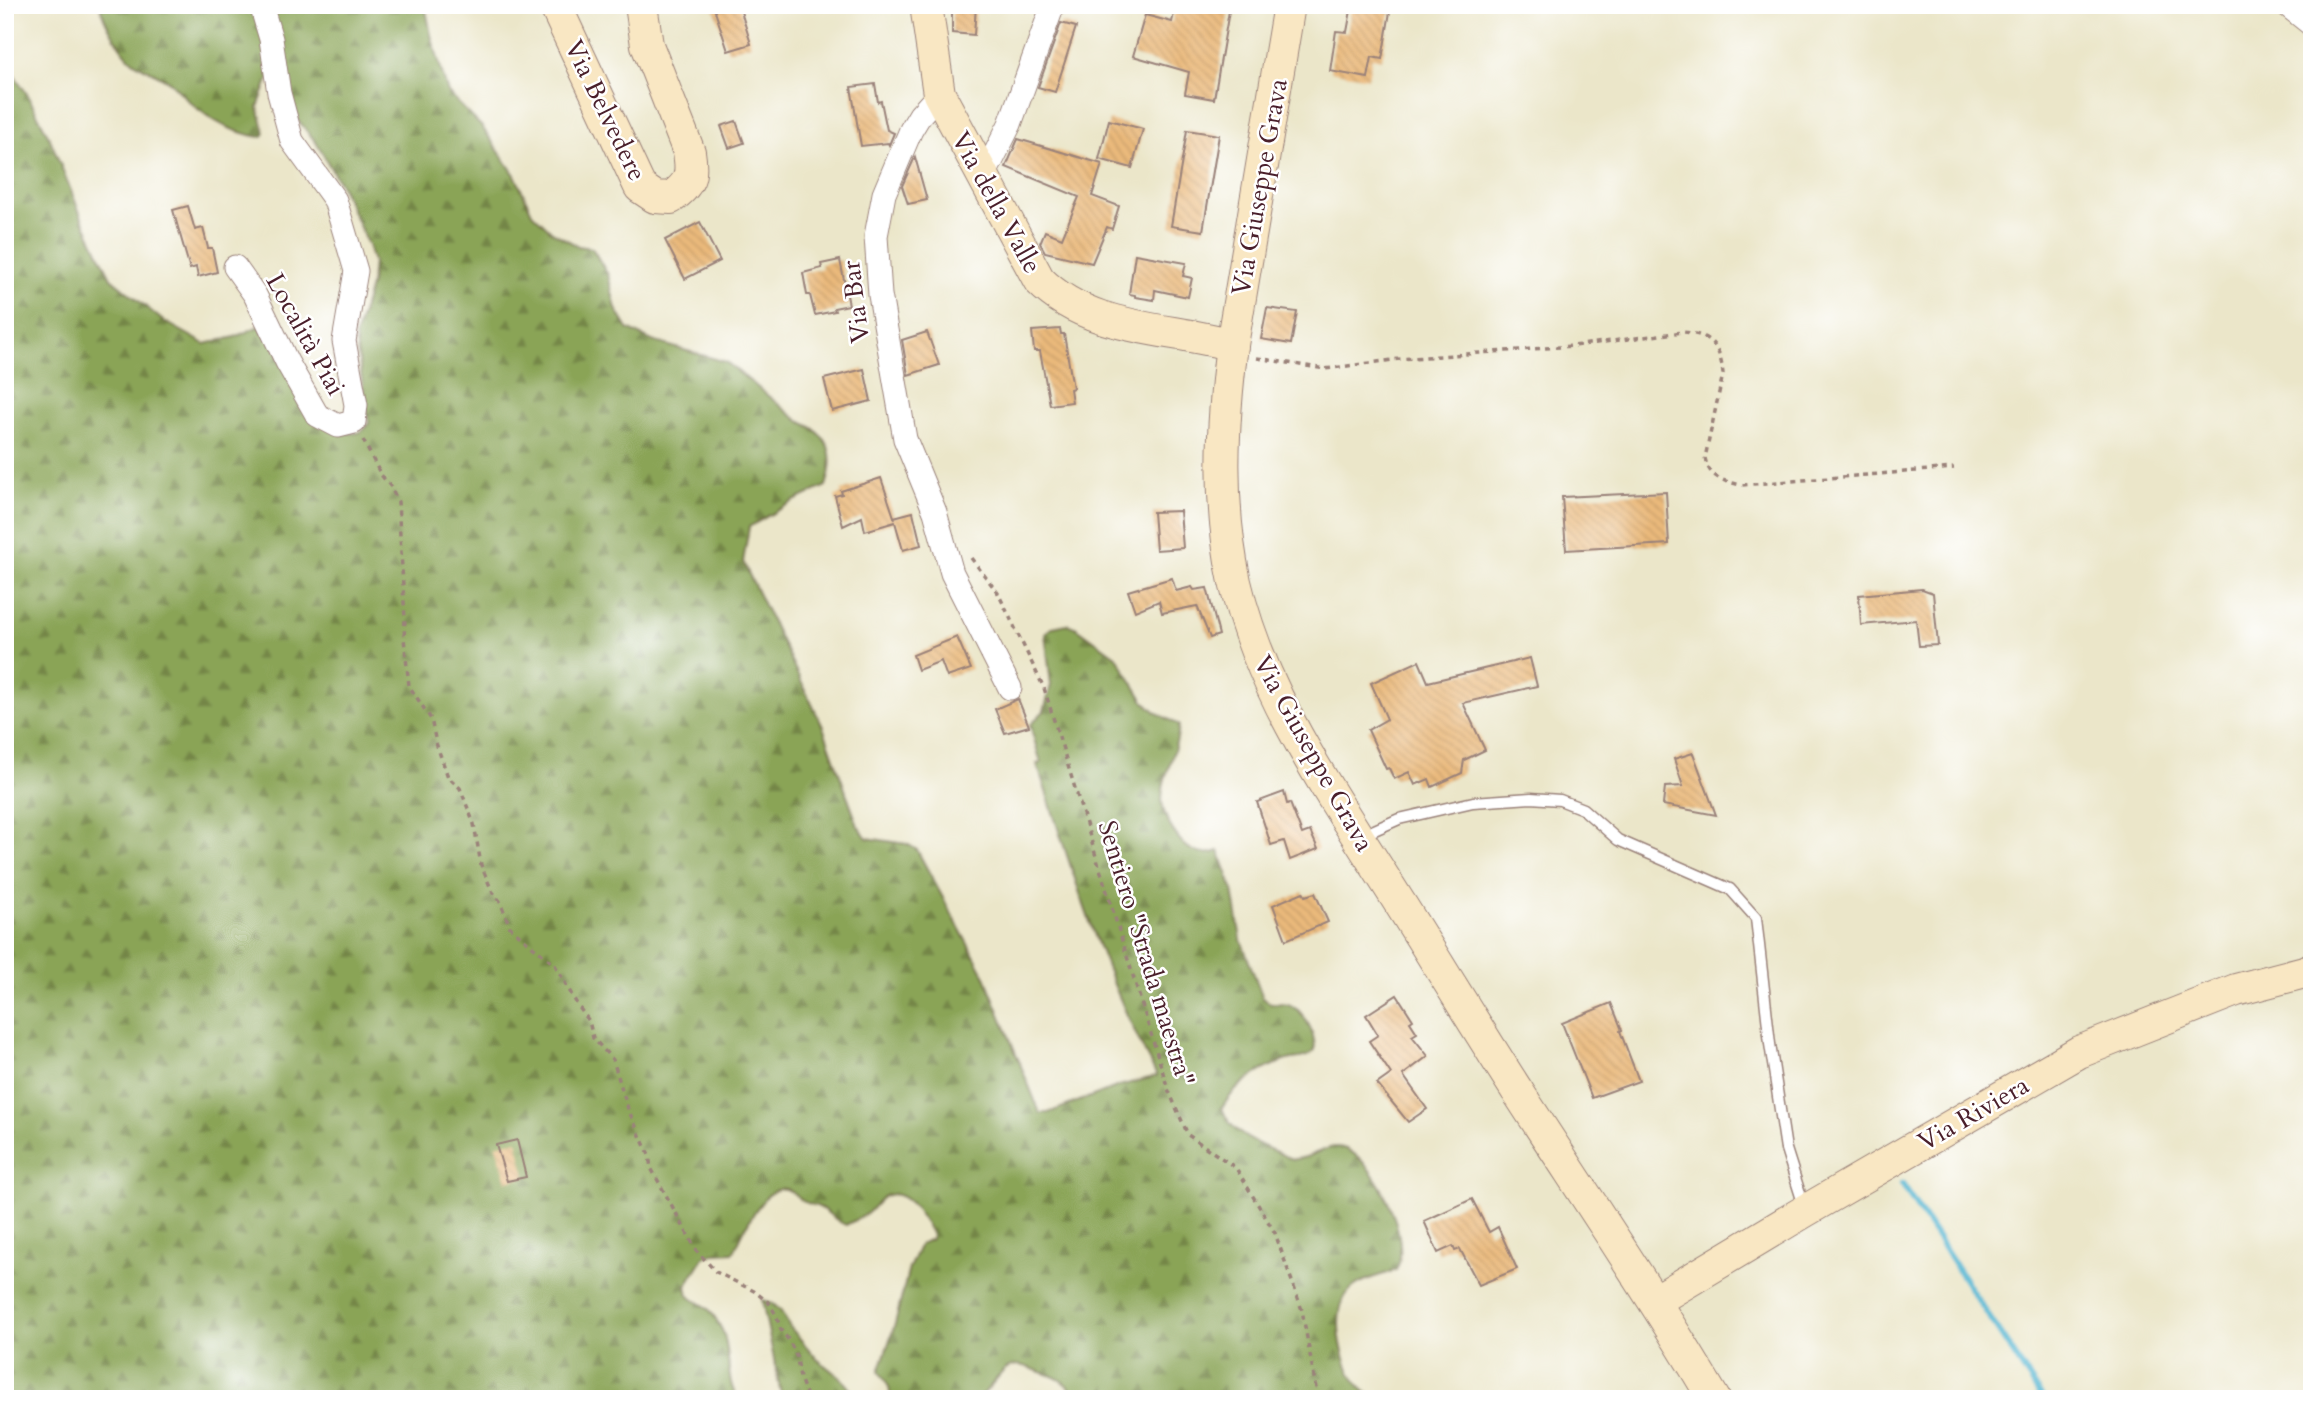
<svg xmlns="http://www.w3.org/2000/svg" width="2317" height="1404" font-family="Cardo,serif">
<style>
.forest{fill:url(#forest-firs);stroke:#6a6240;stroke-width:2}
.lines{fill:none;stroke-linecap:round;stroke-linejoin:round}
.stream{stroke:#52b5d0;stroke-width:6}
.building{fill:url(#building-back-hatch)}
.lane-casing{stroke:#9a827a;stroke-width:13}
.street-casing{stroke:#9a827a;stroke-width:25}
.secondary-casing{stroke:#9a827a;stroke-width:34}
.path{stroke:#9a827a;stroke-width:3.5;stroke-dasharray:5 5;stroke-linecap:butt}
.lane{stroke:#fff;stroke-width:10}
.street{stroke:#fff;stroke-width:23}
.secondary{stroke:#f9e7c3;stroke-width:32}
.labels{text-anchor:middle;stroke-width:5;stroke-linejoin:round;paint-order:stroke}
.street-label{font-size:26px;fill:#4a1f2b;stroke:#fff}
</style>
<defs>
<pattern id="forest-firs" width="22" height="20" patternUnits="userSpaceOnUse" patternTransform="scale(1.75)"><rect width="22" height="20" fill="#8aa456"/><path d="M5 1l3.5 6h-7zM16 11l3.5 6h-7z" fill="#738547"/></pattern>
<pattern id="building-back-hatch" width="6" height="6" patternUnits="userSpaceOnUse" patternTransform="scale(1.75)"><rect width="6" height="6" fill="#eab97b"/><path d="M-1 5l2 2M0 0l6 6M5-1l2 2" fill="none" stroke="#ca9f6a"/></pattern>
</defs>
<rect width="100%" height="100%" fill="#fff"/>
<filter id="ink" filterUnits="userSpaceOnUse"><feTurbulence type="fractalNoise" baseFrequency=".0143" numOctaves="2"/><feDisplacementMap in="SourceGraphic" scale="14" xChannelSelector="R" yChannelSelector="G"/><feConvolveMatrix kernelMatrix="1 2 1 2 8 2 1 2 1" color-interpolation-filters="sRGB"/></filter>
<filter id="wash" filterUnits="userSpaceOnUse"><feTurbulence type="fractalNoise" baseFrequency=".00686" numOctaves="4" result="noise"/><feDisplacementMap in="SourceGraphic" scale="28" xChannelSelector="R" yChannelSelector="G"/><feGaussianBlur stdDeviation="1.57" result="paint"/><feColorMatrix in="noise" values="0 0 0 0 0 0 0 0 0 0 0 0 0 0 0 0 0 1.4 0 .05"/><feComposite in="paint" operator="in"/></filter>
<g filter="url(#wash)">
<rect width="100%" height="100%" fill="#ebe6c9"/>
<g class="forest">
<path d="M 100,5 L 255,5 L 271,73 L 258,107 L 265,133 L 262,137 C 234,134 211,121 190,102 C 183,96 178,89 171,83 C 159,74 145,70 133,61 C 121,51 103,21 100,5 Z"/>
<path d="M 268,5 L 425,5 L 431,35 L 448,93 L 482,127 L 515,175 L 532,213 L 552,232 L 578,246 L 592,248 L 608,275 L 616,309 L 628,329 L 652,341 L 726,362 L 799,421 C 831,434 836,456 826,486 L 794,501 L 749,527 L 743,562 L 823,727 L 858,826 L 867,838 L 907,844 L 917,850 L 983,972 L 1040,1113 L 1048,1113 L 1119,1086 L 1157,1076 C 1104,978 1072,870 1037,764 L 1041,763 L 1030,725 L 1044,711 L 1051,685 L 1045,633 L 1053,627 L 1067,624 L 1077,628 L 1117,657 L 1144,701 L 1157,713 L 1179,725 C 1176,771 1142,794 1180,840 C 1191,853 1203,857 1219,851 L 1233,890 L 1241,940 L 1263,998 L 1271,1004 C 1276,1004 1283,1002 1288,1004 C 1305,1010 1315,1034 1315,1050 C 1307,1060 1296,1057 1284,1061 C 1259,1070 1235,1085 1222,1108 C 1231,1133 1251,1141 1274,1151 C 1280,1153 1288,1159 1294,1159 C 1312,1160 1327,1141 1346,1149 C 1376,1162 1413,1240 1396,1270 C 1384,1275 1366,1278 1355,1286 C 1327,1305 1341,1363 1358,1385 C 1363,1391 1369,1395 1375,1399 L 1075,1399 C 1071,1383 1055,1376 1041,1372 C 1027,1368 1018,1360 1004,1370 L 979,1399 L 891,1399 L 889,1387 L 879,1371 L 881,1366 L 895,1324 L 909,1268 L 920,1244 L 931,1239 L 932,1235 C 924,1220 907,1186 885,1196 C 877,1200 873,1210 865,1215 C 859,1219 852,1221 846,1225 C 835,1221 829,1212 819,1207 C 814,1205 808,1204 803,1201 C 797,1197 793,1191 786,1189 C 764,1183 741,1236 734,1252 L 714,1253 L 704,1257 L 686,1286 L 688,1295 C 693,1301 700,1302 706,1307 C 713,1312 718,1322 722,1330 C 732,1351 724,1378 738,1399 L 5,1399 L 5,61 L 27,94 L 50,139 L 82,218 L 111,278 L 162,320 L 205,344 L 235,337 L 259,326 L 338,432 C 351,433 362,437 369,423 L 355,337 L 371,283 L 373,262 L 368,245 L 341,186 L 316,142 L 296,118 Z"/>
<path d="M 762,1300 L 773,1304 L 780,1310 L 790,1327 L 817,1359 L 842,1379 L 853,1393 L 853,1399 L 782,1399 Z"/>
</g>
<g class="lines">
<path class="stream" d="M 1902,1184 L 2043,1399"/>
</g>
<g id="blocks">
<g class="building">
<path d="M 713,5 L 739,5 L 751,44 L 728,51 Z"/>
<path d="M 952,5 L 976,5 L 974,35 L 952,33 Z"/>
<path d="M 1176,5 L 1230,5 L 1214,99 L 1185,94 L 1189,72 L 1133,56 L 1145,15 L 1172,22 Z"/>
<path d="M 1352,5 L 1390,12 L 1382,59 L 1372,57 L 1368,78 L 1330,71 L 1336,31 L 1347,32 Z"/>
<path d="M 1061,23 L 1076,27 L 1055,92 L 1038,87 Z"/>
<path d="M 875,84 L 878,102 L 881,101 L 887,130 L 894,133 L 889,145 L 888,143 L 861,146 L 851,87 Z"/>
<path d="M 1109,120 L 1143,129 L 1132,168 L 1099,159 Z"/>
<path d="M 736,121 L 744,143 L 729,148 L 721,126 Z"/>
<path d="M 1187,130 L 1219,135 L 1203,231 L 1171,226 Z"/>
<path d="M 1018,139 L 1102,164 L 1092,196 L 1119,206 L 1112,229 L 1107,227 L 1092,263 L 1045,252 L 1040,243 L 1045,231 L 1062,238 L 1079,197 L 1006,167 Z"/>
<path d="M 915,157 L 927,200 L 908,204 L 902,186 Z"/>
<path d="M 188,206 L 195,230 L 203,228 L 208,248 L 212,248 L 217,272 L 198,277 L 196,267 L 190,269 L 173,210 Z"/>
<path d="M 700,222 L 720,261 L 685,279 L 665,240 Z"/>
<path d="M 1135,254 L 1186,263 L 1183,276 L 1192,278 L 1188,297 L 1155,290 L 1154,300 L 1135,297 L 1135,295 L 1129,294 Z"/>
<path d="M 840,260 L 849,305 L 834,308 L 835,311 L 815,315 L 810,295 L 807,295 L 803,273 L 822,268 L 821,264 Z"/>
<path d="M 1267,308 L 1297,312 L 1291,344 L 1261,339 Z"/>
<path d="M 1060,329 L 1061,334 L 1064,334 L 1073,388 L 1070,389 L 1072,402 L 1050,405 L 1040,351 L 1034,351 L 1032,331 Z"/>
<path d="M 927,332 L 939,365 L 908,375 L 902,340 Z"/>
<path d="M 864,369 L 871,401 L 832,411 L 824,379 Z"/>
<path d="M 881,478 L 895,520 L 894,517 L 913,512 L 921,545 L 903,550 L 895,522 L 865,531 L 862,517 L 843,526 L 835,496 L 842,494 L 841,491 Z"/>
<path d="M 1666,492 L 1669,544 L 1566,550 L 1562,497 Z"/>
<path d="M 1180,511 L 1183,548 L 1156,550 L 1153,512 Z"/>
<path d="M 1172,578 L 1176,591 L 1192,587 L 1194,590 L 1207,588 L 1219,635 L 1210,638 L 1197,606 L 1162,613 L 1159,601 L 1135,611 L 1128,591 Z"/>
<path d="M 1922,589 L 1933,593 L 1938,645 L 1919,646 L 1916,620 L 1861,625 L 1859,595 Z"/>
<path d="M 957,637 L 971,669 L 947,677 L 941,661 L 918,670 L 913,655 Z"/>
<path d="M 1530,658 L 1537,686 L 1463,703 L 1485,750 L 1464,760 L 1462,773 L 1432,787 L 1429,779 L 1415,785 L 1409,772 L 1394,779 L 1389,768 L 1386,769 L 1368,730 L 1387,719 L 1371,683 L 1419,661 L 1428,682 Z"/>
<path d="M 1018,699 L 1029,726 L 1005,733 L 995,709 Z"/>
<path d="M 1693,753 L 1716,815 L 1663,805 L 1665,787 L 1683,786 L 1674,759 Z"/>
<path d="M 1284,792 L 1287,804 L 1290,803 L 1302,834 L 1310,831 L 1318,849 L 1290,860 L 1284,841 L 1271,845 L 1257,802 Z"/>
<path d="M 1303,892 L 1305,896 L 1315,893 L 1328,922 L 1286,940 L 1273,905 Z"/>
<path d="M 1397,995 L 1413,1020 L 1410,1022 L 1417,1033 L 1412,1036 L 1428,1056 L 1403,1075 L 1427,1109 L 1408,1122 L 1377,1084 L 1391,1074 L 1369,1041 L 1378,1035 L 1366,1015 Z"/>
<path d="M 1611,1003 L 1622,1030 L 1620,1031 L 1639,1081 L 1592,1098 L 1562,1023 Z"/>
<path d="M 517,1140 L 526,1177 L 507,1181 L 496,1145 Z"/>
<path d="M 1472,1199 L 1489,1232 L 1498,1227 L 1517,1269 L 1479,1285 L 1460,1249 L 1455,1251 L 1453,1246 L 1438,1253 L 1424,1221 Z"/>
</g>
</g>
</g>
<g filter="url(#ink)">
<use href="#blocks" fill-opacity="0" stroke="#9a827a" stroke-width="2"/>
<g class="lines">
<defs>
<path id="lane" d="M 1361,836 L 1399,819 L 1473,802 L 1531,798 L 1560,800 L 1583,809 L 1618,840 L 1730,889 L 1756,918 L 1770,1044 L 1786,1149 L 1805,1209"/>
<g id="street">
<path d="M 2287,5 L 2312,25"/>
<path d="M 939,94 L 920,115 L 911,130 L 884,194 L 876,236 L 880,295 L 905,439 L 935,512 L 952,573 L 1010,688"/>
<path d="M 983,178 L 1010,124 L 1053,5"/>
<path d="M 235,267 L 255,295 L 287,362 L 317,415 L 338,426 L 354,422 L 356,405 L 344,341 L 356,271 L 335,200 L 292,141 L 279,93 L 271,39 L 261,5"/>
</g>
<g id="secondary">
<path d="M 555,5 L 640,187 L 655,197 L 671,198 C 690,183 693,177 689,152 L 647,45 L 641,5"/>
<path d="M 926,5 L 939,94 L 1039,280 C 1089,331 1167,327 1232,345"/>
<path d="M 1289,5 L 1232,345 C 1222,423 1218,504 1235,582 C 1262,699 1338,804 1401,905 C 1440,967 1478,1030 1518,1092 C 1584,1194 1652,1294 1714,1399"/>
<path d="M 1655,1301 L 1805,1211 L 2079,1052 L 2236,990 L 2312,970"/>
</g>
</defs>
<use href="#lane" class="lane-casing"/>
<use href="#street" class="street-casing"/>
<use href="#secondary" class="secondary-casing"/>
<g class="path">
<path d="M 1257,358 L 1325,369 L 1400,359 L 1573,346 L 1683,332 C 1712,335 1720,346 1723,374 L 1705,458 C 1709,478 1723,481 1741,485 L 1954,468"/>
<path d="M 363,440 L 381,475 L 391,487 L 398,502 L 405,619 L 404,638 L 409,686 L 431,719 L 436,743 L 448,777 L 460,788 L 474,824 L 481,865 L 492,891 L 500,901 L 510,927 L 555,965 L 578,1006 L 589,1021 L 593,1038 L 613,1060 L 628,1109 L 649,1155 L 651,1168 L 697,1251 L 716,1272 L 754,1291 L 769,1303 L 776,1315 L 781,1330 L 790,1342 L 797,1358 L 800,1378 L 808,1399"/>
<path d="M 971,558 L 998,593 L 1044,688 L 1168,1089 L 1188,1135 L 1236,1168 L 1275,1233 L 1302,1310 L 1318,1399"/>
</g>
<use href="#lane" class="lane"/>
<use href="#street" class="street"/>
<use href="#secondary" class="secondary"/>
</g>
</g>
<g class="labels">
<g class="street-label">
<text transform="translate(606 110) rotate(64)" y="9">Via Belvedere</text>
<text transform="translate(1259 187) rotate(-80)" y="9">Via Giuseppe Grava</text>
<text transform="translate(997 202) rotate(61)" y="9">Via della Valle</text>
<text transform="translate(855 302) rotate(-97)" y="9">Via Bar</text>
<text transform="translate(306 334) rotate(61)" y="9">Località Piai</text>
<text transform="translate(1314 753) rotate(61)" y="9">Via Giuseppe Grava</text>
<text transform="translate(1147 953) rotate(73)" y="9">Sentiero "Strada maestra"</text>
<text transform="translate(1973 1113) rotate(-30)" y="9">Via Riviera</text>
</g>
</g>
<rect width="2317" height="1404" fill="none" stroke="#fff" stroke-width="28"/>
</svg>
